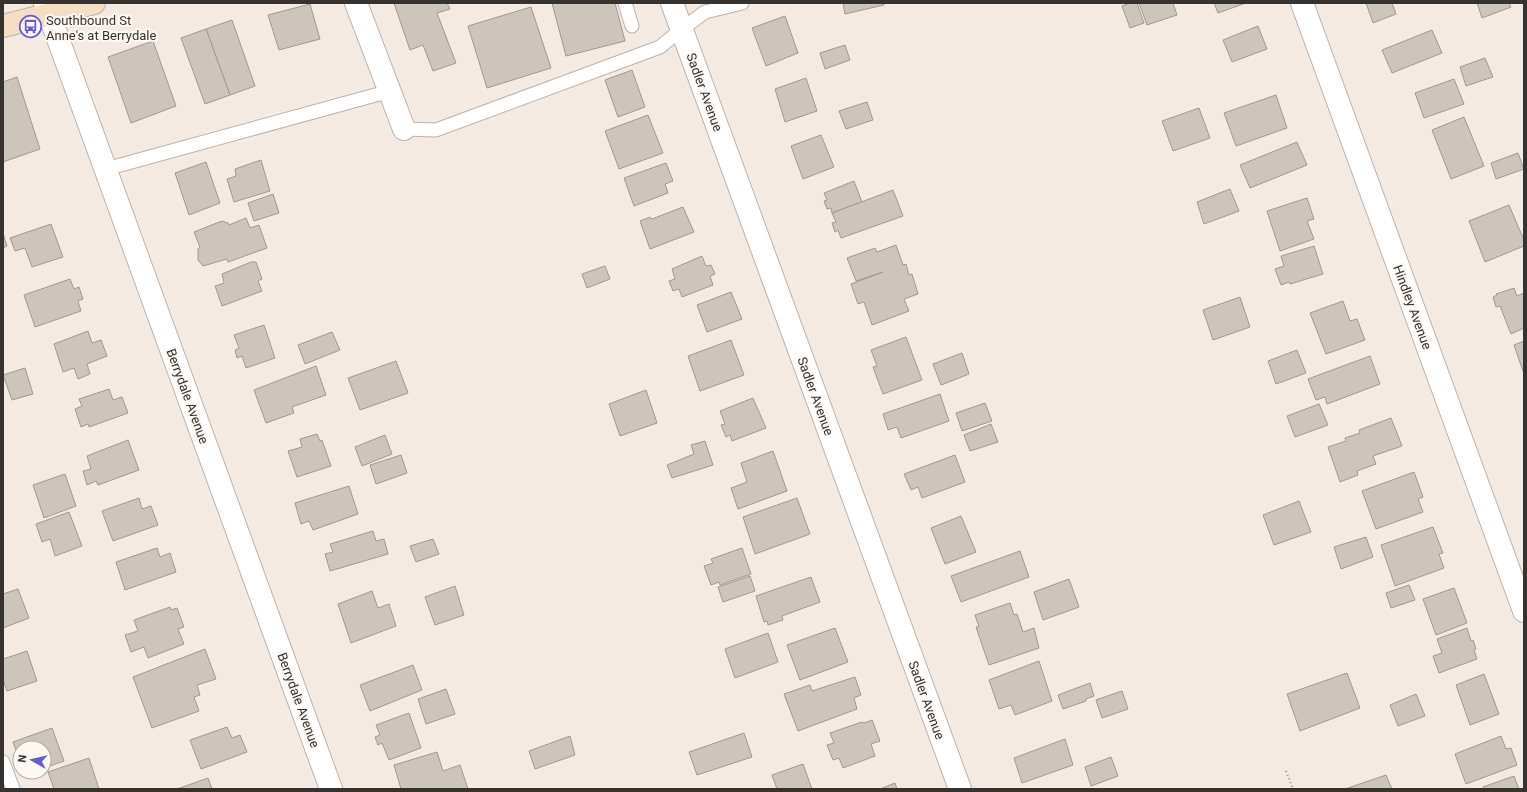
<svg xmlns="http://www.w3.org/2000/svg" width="1527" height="792" font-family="Roboto,sans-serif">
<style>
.building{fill:#cdc4bc;stroke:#a19991}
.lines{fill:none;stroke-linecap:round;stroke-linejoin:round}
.lane-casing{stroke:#bcb3ac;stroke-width:15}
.street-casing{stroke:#bcb3ac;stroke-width:24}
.secondary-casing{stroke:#bcb3ac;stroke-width:24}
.path{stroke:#9e9791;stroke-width:2.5;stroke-dasharray:1 3;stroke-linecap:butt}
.lane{stroke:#fff;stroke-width:13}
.street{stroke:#fff;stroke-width:22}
.secondary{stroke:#f5dec4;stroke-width:22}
.labels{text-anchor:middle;stroke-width:4;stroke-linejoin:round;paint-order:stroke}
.poi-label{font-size:13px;fill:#36322f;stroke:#fef8f3;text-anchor:start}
.street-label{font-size:13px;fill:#36322f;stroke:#fef8f3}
</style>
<rect width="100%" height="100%" fill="#f4eae2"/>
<g class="building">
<path d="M 394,3 L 447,3 L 450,9 L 437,13 L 456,63 L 433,71 L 423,45 L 410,50 Z"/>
<path d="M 552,3 L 615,3 L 625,41 L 566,56 Z"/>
<path d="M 843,3 L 884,3 L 884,5 L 845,14 Z"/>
<path d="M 1130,3 L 1137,3 L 1144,23 L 1130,28 L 1122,6 Z"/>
<path d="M 1139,3 L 1173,3 L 1177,15 L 1147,25 Z"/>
<path d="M 1214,3 L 1246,3 L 1218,13 Z"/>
<path d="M 1366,3 L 1392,3 L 1396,14 L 1373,23 Z"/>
<path d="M 1477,3 L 1509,3 L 1511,7 L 1482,18 Z"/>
<path d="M 310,4 L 320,39 L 279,50 L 268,15 Z"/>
<path d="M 531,7 L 551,68 L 487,88 L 468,26 Z"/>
<path d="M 785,16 L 798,53 L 766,66 L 752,28 Z"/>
<path d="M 232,20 L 255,86 L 230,95 L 206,29 Z"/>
<path d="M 1258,26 L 1267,49 L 1232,62 L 1223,40 Z"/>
<path d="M 206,29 L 230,95 L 205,104 L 181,38 Z"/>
<path d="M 1432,30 L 1442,53 L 1392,73 L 1382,50 Z"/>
<path d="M 153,41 L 176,106 L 131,123 L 108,57 Z"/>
<path d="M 845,45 L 850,60 L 825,69 L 820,53 Z"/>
<path d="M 1485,58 L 1493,77 L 1466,86 L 1460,67 Z"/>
<path d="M 632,70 L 645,107 L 618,117 L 605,80 Z"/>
<path d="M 17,77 L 40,149 L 3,162 L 3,82 Z"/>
<path d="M 806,78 L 817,111 L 785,122 L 775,89 Z"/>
<path d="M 1454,79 L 1464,104 L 1424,118 L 1415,93 Z"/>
<path d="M 1276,95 L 1287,128 L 1236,146 L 1224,113 Z"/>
<path d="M 867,102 L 873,120 L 846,129 L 839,111 Z"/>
<path d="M 1199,108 L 1210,138 L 1173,151 L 1162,121 Z"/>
<path d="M 648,115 L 663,153 L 619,169 L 605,131 Z"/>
<path d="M 1464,117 L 1484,166 L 1451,179 L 1432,130 Z"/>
<path d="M 821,135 L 834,167 L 803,179 L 791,146 Z"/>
<path d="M 1297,142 L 1307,165 L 1250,188 L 1240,165 Z"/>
<path d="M 1518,153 L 1524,169 L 1496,179 L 1491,163 Z"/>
<path d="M 261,160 L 270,191 L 234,202 L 227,179 L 236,176 L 235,169 Z"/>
<path d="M 206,162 L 220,203 L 189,215 L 175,173 Z"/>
<path d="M 666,163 L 673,181 L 665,184 L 668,193 L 634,206 L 624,178 Z"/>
<path d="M 854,181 L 862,202 L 832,213 L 831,208 L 827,209 L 824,201 L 827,200 L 824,193 Z"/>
<path d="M 1230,189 L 1239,211 L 1204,224 L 1197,202 Z"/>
<path d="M 893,190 L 903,216 L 841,238 L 838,230 L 835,232 L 832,223 L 836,222 L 832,213 Z"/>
<path d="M 273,194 L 279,213 L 254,221 L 248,203 Z"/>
<path d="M 1307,198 L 1314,219 L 1307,221 L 1314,239 L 1280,251 L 1267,211 Z"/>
<path d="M 1509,205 L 1524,240 L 1524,246 L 1485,262 L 1469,221 Z"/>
<path d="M 683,207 L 694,232 L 650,249 L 640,221 L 650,217 L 652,219 Z"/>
<path d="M 246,218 L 250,228 L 259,225 L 267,248 L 228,262 L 227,259 L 203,266 L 198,260 L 198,249 L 200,247 L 194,232 L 222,221 L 228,223 L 229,225 Z"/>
<path d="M 51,224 L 63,257 L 32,267 L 25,248 L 15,251 L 10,238 Z"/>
<path d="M 3,233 L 7,246 L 3,248 Z"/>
<path d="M 896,245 L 903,265 L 906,264 L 909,275 L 912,274 L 918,294 L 904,299 L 909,311 L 872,325 L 864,302 L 858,304 L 851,284 L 883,272 L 856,281 L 847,258 L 875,248 L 877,252 Z"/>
<path d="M 1314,246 L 1323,274 L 1290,284 L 1289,282 L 1281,285 L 1275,269 L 1284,266 L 1281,256 Z"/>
<path d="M 702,256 L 706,266 L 711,265 L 715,274 L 710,276 L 713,285 L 682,297 L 679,289 L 673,291 L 669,281 L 675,279 L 672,269 Z"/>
<path d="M 251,262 L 256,262 L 262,279 L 258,281 L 262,291 L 222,306 L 215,286 L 224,283 L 222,274 Z"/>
<path d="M 605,266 L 610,279 L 587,288 L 582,274 Z"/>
<path d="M 70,279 L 74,289 L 79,287 L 83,299 L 78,301 L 81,311 L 35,327 L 24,295 Z"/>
<path d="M 1514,288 L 1517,296 L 1524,293 L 1524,328 L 1511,334 L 1500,306 L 1496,307 L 1493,297 L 1497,295 L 1496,294 Z"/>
<path d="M 731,292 L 742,319 L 707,332 L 697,305 Z"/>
<path d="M 1240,297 L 1250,327 L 1213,340 L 1203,310 Z"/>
<path d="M 1343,301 L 1350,321 L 1357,319 L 1365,340 L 1326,354 L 1310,313 Z"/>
<path d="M 264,325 L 275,358 L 246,368 L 242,356 L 237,358 L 235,350 L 239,348 L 234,335 Z"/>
<path d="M 88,331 L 92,343 L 101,340 L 107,356 L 87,364 L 90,374 L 78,379 L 74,368 L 63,372 L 54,344 Z"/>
<path d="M 332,332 L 340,350 L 305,364 L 298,345 Z"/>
<path d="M 906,337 L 922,380 L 883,394 L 873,367 L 877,366 L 871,350 Z"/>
<path d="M 731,340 L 744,375 L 700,391 L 688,356 Z"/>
<path d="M 1524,341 L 1524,374 L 1514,345 Z"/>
<path d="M 1297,350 L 1306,373 L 1276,384 L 1268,361 Z"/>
<path d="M 962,353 L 969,374 L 941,385 L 933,364 Z"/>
<path d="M 1370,356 L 1380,384 L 1327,404 L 1325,397 L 1316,400 L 1308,379 Z"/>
<path d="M 396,361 L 408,393 L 360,410 L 348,378 Z"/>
<path d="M 316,366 L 326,395 L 292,407 L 294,413 L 266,423 L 254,390 Z"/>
<path d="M 25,368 L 33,394 L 12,400 L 3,375 Z"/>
<path d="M 109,389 L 113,400 L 122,397 L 128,413 L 89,427 L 88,424 L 81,427 L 75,409 L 82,406 L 79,399 Z"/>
<path d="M 646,390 L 657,423 L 620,436 L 609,404 Z"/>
<path d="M 940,394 L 949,421 L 901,438 L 897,427 L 888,430 L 883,414 Z"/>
<path d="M 753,398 L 766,428 L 732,441 L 730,435 L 726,437 L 721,425 L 725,424 L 720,411 Z"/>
<path d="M 985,403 L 992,421 L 962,431 L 956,413 Z"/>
<path d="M 1319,404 L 1328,425 L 1295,437 L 1287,416 Z"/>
<path d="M 1391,418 L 1402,446 L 1373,456 L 1376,464 L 1357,471 L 1358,475 L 1340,482 L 1328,447 L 1346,441 L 1345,438 L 1360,433 L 1359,430 Z"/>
<path d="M 991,424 L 998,442 L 970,451 L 964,435 Z"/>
<path d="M 317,434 L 320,441 L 322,440 L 331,466 L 297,477 L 288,451 L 302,447 L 300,439 Z"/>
<path d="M 385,435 L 392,454 L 362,466 L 355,447 Z"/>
<path d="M 128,440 L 139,470 L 98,485 L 96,481 L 87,485 L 83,471 L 91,469 L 87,456 Z"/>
<path d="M 705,441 L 713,465 L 672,478 L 667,465 L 694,454 L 691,445 Z"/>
<path d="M 773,451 L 787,491 L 738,509 L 731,488 L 747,482 L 741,463 Z"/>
<path d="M 401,455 L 407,473 L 376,484 L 370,465 Z"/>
<path d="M 955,455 L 965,482 L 922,498 L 918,487 L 911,490 L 904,474 Z"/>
<path d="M 1414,472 L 1423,497 L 1418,499 L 1423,512 L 1376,529 L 1362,491 Z"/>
<path d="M 65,474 L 76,506 L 44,518 L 33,485 Z"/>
<path d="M 349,486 L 358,514 L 313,530 L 309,521 L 301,524 L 295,503 Z"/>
<path d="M 139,498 L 142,509 L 151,506 L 158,525 L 113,541 L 102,511 Z"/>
<path d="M 797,498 L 810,534 L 755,554 L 743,517 Z"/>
<path d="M 1299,501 L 1311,532 L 1274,545 L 1263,515 Z"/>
<path d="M 69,512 L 82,546 L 55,556 L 50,539 L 42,542 L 36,524 Z"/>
<path d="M 961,516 L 976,552 L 945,564 L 931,528 Z"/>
<path d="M 1433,527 L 1443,553 L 1439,554 L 1444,568 L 1395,586 L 1381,545 Z"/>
<path d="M 373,531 L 376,541 L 384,539 L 388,554 L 330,571 L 325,554 L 333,552 L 330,544 Z"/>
<path d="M 1366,537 L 1373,557 L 1341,569 L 1334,547 Z"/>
<path d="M 433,539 L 439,554 L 416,562 L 410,546 Z"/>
<path d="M 157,548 L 160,557 L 170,553 L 176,572 L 125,590 L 116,562 Z"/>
<path d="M 742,548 L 751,574 L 720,585 L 719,582 L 711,585 L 704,566 L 713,563 L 711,559 Z"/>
<path d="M 1020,551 L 1029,577 L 961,602 L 951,576 Z"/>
<path d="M 750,576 L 755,591 L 723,602 L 718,587 Z"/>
<path d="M 811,577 L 820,602 L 782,616 L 783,620 L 768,625 L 767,621 L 764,622 L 756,596 Z"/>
<path d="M 1069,579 L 1079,607 L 1043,620 L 1034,592 Z"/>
<path d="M 1409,585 L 1415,600 L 1391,608 L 1386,593 Z"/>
<path d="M 455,586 L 464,615 L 435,625 L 425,597 Z"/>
<path d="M 1454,588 L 1467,623 L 1436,635 L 1423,599 Z"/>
<path d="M 18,589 L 29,618 L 3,628 L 3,594 Z"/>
<path d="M 372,591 L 378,608 L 389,604 L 396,626 L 351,643 L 338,604 Z"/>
<path d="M 1010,603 L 1014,615 L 1017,614 L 1023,632 L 1034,628 L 1039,648 L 989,665 L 976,627 L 979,627 L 975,615 Z"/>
<path d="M 170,607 L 171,610 L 177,608 L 184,627 L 178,629 L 184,644 L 148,658 L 144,647 L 131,652 L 125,635 L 138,631 L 134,620 Z"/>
<path d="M 835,628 L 848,662 L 800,680 L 787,645 Z"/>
<path d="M 1467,628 L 1471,641 L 1473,640 L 1476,649 L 1474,650 L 1477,659 L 1439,673 L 1433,656 L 1442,653 L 1437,639 Z"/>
<path d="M 768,633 L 778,662 L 735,678 L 725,649 Z"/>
<path d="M 205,649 L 216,679 L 197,685 L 200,695 L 194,697 L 199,711 L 152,728 L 133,677 Z"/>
<path d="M 27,651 L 37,681 L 7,691 L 3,680 L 3,659 Z"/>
<path d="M 1039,661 L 1052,701 L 1015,715 L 1011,705 L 999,709 L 989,680 Z"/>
<path d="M 413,665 L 422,690 L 370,711 L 360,685 Z"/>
<path d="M 1347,673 L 1360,708 L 1300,731 L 1287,694 Z"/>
<path d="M 1484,674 L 1499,714 L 1470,725 L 1456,685 Z"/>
<path d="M 855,677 L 861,695 L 854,698 L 857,709 L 798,731 L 784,694 L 810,685 L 812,691 Z"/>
<path d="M 1090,683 L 1094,696 L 1086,699 L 1086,701 L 1063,709 L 1058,695 Z"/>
<path d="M 446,689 L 455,714 L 426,724 L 418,699 Z"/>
<path d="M 1122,691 L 1128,709 L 1102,718 L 1096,700 Z"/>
<path d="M 1416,694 L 1425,716 L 1398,726 L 1390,705 Z"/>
<path d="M 409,713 L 421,748 L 389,760 L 382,743 L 378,745 L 375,737 L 380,735 L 376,725 Z"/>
<path d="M 872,720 L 880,741 L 871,744 L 875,756 L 843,768 L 839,758 L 833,760 L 827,745 L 834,743 L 830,733 L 862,722 L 864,723 Z"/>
<path d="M 227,727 L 232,738 L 240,735 L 247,752 L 201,769 L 190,740 Z"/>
<path d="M 52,728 L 64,761 L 44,768 L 44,748 L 20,748 L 20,762 L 13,742 Z"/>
<path d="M 744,733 L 752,757 L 697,775 L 689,752 Z"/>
<path d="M 570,736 L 575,755 L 535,769 L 529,751 Z"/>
<path d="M 1501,736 L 1506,749 L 1511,748 L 1517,765 L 1466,784 L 1455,754 Z"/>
<path d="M 1065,739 L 1073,765 L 1022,783 L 1014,758 Z"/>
<path d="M 437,752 L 443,771 L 460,765 L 468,789 L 401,789 L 394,765 Z"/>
<path d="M 1111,757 L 1118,776 L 1091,786 L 1085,767 Z"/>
<path d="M 89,758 L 99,789 L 54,789 L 48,772 Z"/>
<path d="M 803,764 L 812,789 L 777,789 L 772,775 Z"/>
<path d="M 1386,775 L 1392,789 L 1345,789 Z"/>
<path d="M 1514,776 L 1519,789 L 1484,789 L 1483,787 Z"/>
<path d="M 208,778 L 212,789 L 177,789 Z"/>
<path d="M 895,783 L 897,789 L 880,789 Z"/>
</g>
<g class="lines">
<defs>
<g id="lane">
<path d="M 625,3 L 632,26"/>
<path d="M 404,129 L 436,130 L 660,47 L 682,29 L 705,12 L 742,3"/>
<path d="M 106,169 L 390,91"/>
<path d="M 3,762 L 13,789"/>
</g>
<g id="street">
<path d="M 45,3 L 331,789"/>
<path d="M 356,3 L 404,129"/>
<path d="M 672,3 L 960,789"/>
<path d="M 1302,3 L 1524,611"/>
</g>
<path id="secondary" d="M 3,26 L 94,3"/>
</defs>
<use href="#lane" class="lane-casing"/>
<use href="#street" class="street-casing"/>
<use href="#secondary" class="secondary-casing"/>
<path class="path" d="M 1286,771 L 1293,789"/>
<use href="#lane" class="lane"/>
<use href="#street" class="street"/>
<use href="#secondary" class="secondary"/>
</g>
<defs>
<symbol id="bus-ring" viewBox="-11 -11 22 22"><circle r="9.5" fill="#fef8f3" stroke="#685cd5" stroke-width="1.5"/><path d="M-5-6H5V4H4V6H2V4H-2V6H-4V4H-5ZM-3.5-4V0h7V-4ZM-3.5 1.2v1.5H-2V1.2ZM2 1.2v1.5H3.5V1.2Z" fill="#685cd5"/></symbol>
</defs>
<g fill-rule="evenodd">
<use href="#bus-ring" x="18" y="14" width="25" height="25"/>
</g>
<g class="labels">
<g class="poi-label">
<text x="46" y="25">Southbound St<tspan x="46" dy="15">Anne's at Berrydale</tspan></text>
</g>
<g class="street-label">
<text transform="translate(705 92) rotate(70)" y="5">Sadler Avenue</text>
<text transform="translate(1413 307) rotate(70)" y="5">Hindley Avenue</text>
<text transform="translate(188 396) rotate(70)" y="5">Berrydale Avenue</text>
<text transform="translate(816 396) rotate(70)" y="5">Sadler Avenue</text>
<text transform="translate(299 700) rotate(70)" y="5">Berrydale Avenue</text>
<text transform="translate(927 700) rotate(70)" y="5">Sadler Avenue</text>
</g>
</g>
<rect width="1527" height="792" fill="none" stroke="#36322f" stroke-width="8"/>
<g transform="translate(32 760) rotate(278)"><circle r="19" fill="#fef8f3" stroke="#aea9a5"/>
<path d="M0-3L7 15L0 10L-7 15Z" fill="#685cd5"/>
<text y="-6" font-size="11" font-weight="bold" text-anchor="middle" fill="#36322f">N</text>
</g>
</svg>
